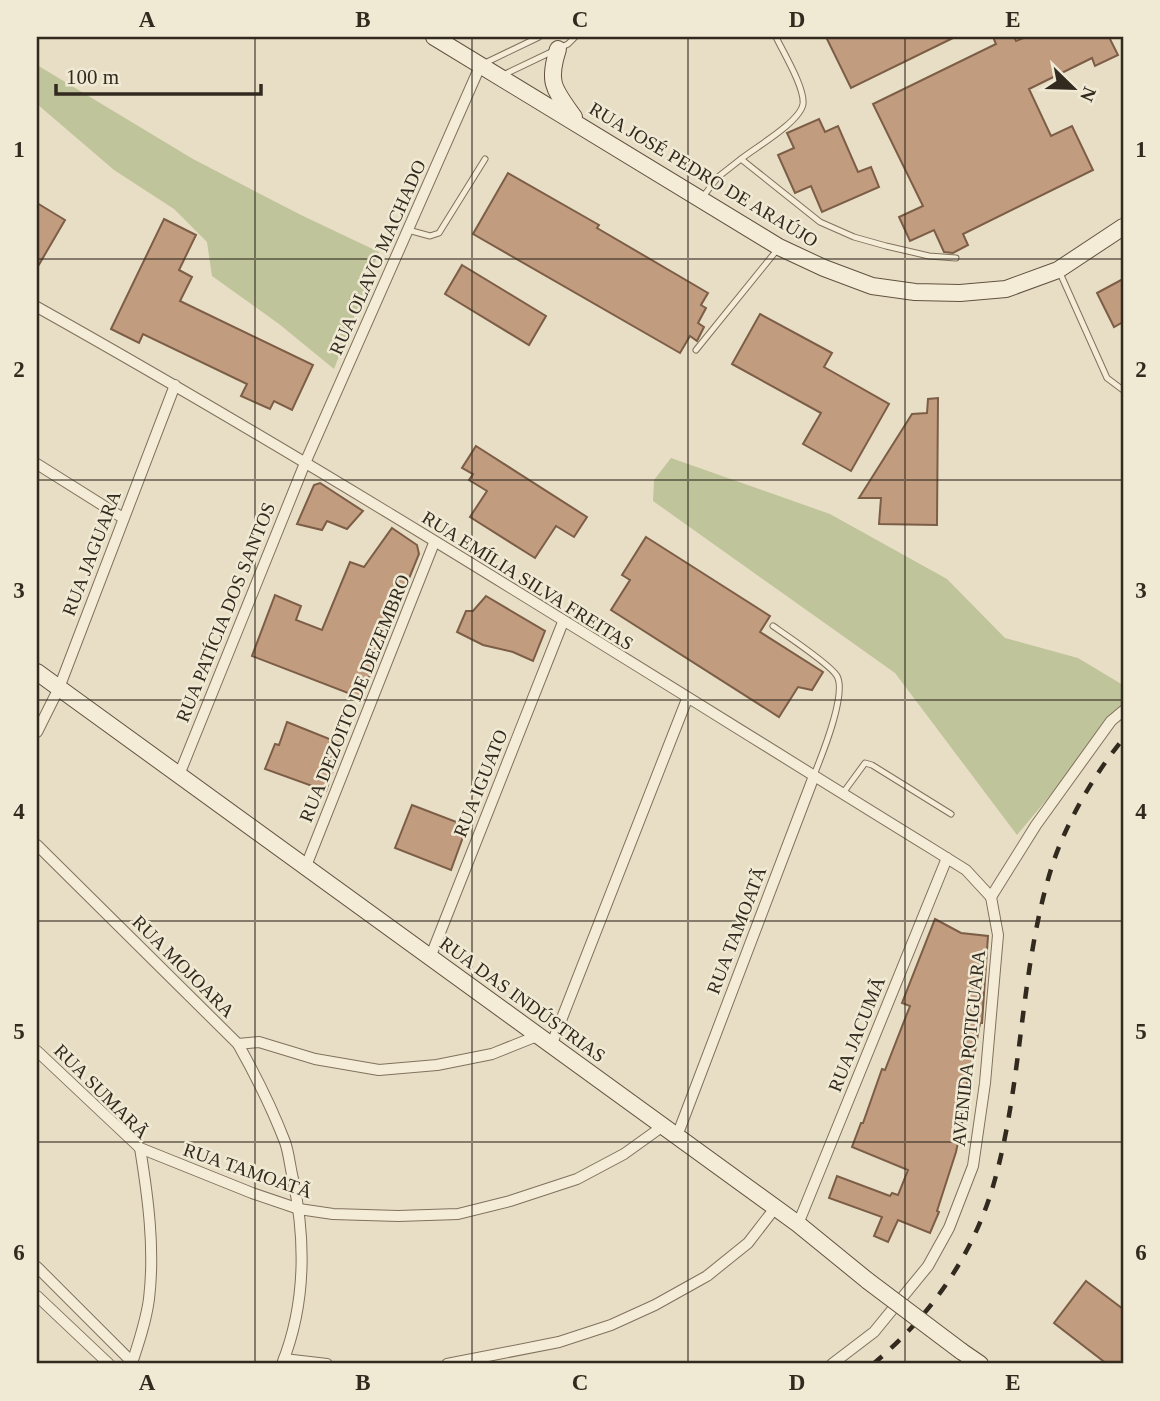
<svg xmlns="http://www.w3.org/2000/svg" width="1160" height="1401" font-family="'Times New Roman',serif">
<style>
.green{fill:#bfc49a}
.building{fill:#c19c7f;stroke:#7c5d46;stroke-width:2}
.lines{fill:none;stroke-linecap:round;stroke-linejoin:round}
.lane-casing{stroke:#80715d;stroke-width:7}
.street-casing{stroke:#80715d;stroke-width:12}
.secondary-casing{stroke:#625240;stroke-width:18}
.lane{stroke:#f4ecd7;stroke-width:5}
.street{stroke:#f4ecd7;stroke-width:10}
.secondary{stroke:#f4ecd7;stroke-width:16}
.rail{stroke:#32291f;stroke-width:4.5;stroke-dasharray:12 12;stroke-linecap:butt}
.secondary-bridge-casing{stroke:#625240;stroke-width:18;stroke-linecap:butt}
.secondary-bridge{stroke:#f4ecd7;stroke-width:16}
.grid{fill:none;stroke:#32291f;stroke-width:2;stroke-opacity:0.55}
.labels{text-anchor:middle;stroke-width:5;stroke-linejoin:round;paint-order:stroke}
.street-label{font-size:19px;fill:#32291f;stroke:#f0e9d3}
.neatline{fill:none;stroke:#32291f;stroke-width:2.5}
.grid-label{font-size:23px;text-anchor:middle;font-weight:bold;fill:#32291f}
</style>
<rect width="100%" height="100%" fill="#e8dec5"/>
<g class="green">
<path d="M 37,65 L 193,159 L 301,215 L 379,252 L 334,369 L 279,324 L 212,276 L 207,242 L 174,209 L 114,170 L 37,104 Z"/>
<path d="M 671,458 L 830,514 L 947,579 L 1005,638 L 1078,658 L 1123,685 L 1123,708 L 1017,835 L 895,673 L 653,501 L 654,480 Z"/>
</g>
<g class="building">
<path d="M 826,37 L 955,37 L 851,88 Z"/>
<path d="M 993,37 L 1014,37 L 1016,41 L 1026,37 L 1109,37 L 1118,55 L 1095,66 L 1092,58 L 1029,89 L 1051,136 L 1072,126 L 1093,170 L 963,234 L 968,245 L 953,253 L 944,252 L 934,230 L 910,241 L 899,217 L 923,206 L 873,104 L 996,44 Z"/>
<path d="M 819,119 L 825,132 L 838,126 L 858,172 L 871,167 L 879,187 L 822,212 L 811,186 L 795,193 L 778,155 L 794,148 L 787,133 Z"/>
<path d="M 508,173 L 599,225 L 597,228 L 708,293 L 701,305 L 706,308 L 698,323 L 704,327 L 697,341 L 690,336 L 680,353 L 473,234 Z"/>
<path d="M 37,203 L 65,220 L 37,268 Z"/>
<path d="M 164,219 L 196,235 L 179,270 L 192,277 L 180,301 L 313,365 L 292,410 L 274,401 L 270,409 L 241,396 L 247,384 L 143,334 L 139,343 L 111,329 Z"/>
<path d="M 462,265 L 546,316 L 529,345 L 445,294 Z"/>
<path d="M 1123,279 L 1123,322 L 1114,327 L 1097,293 Z"/>
<path d="M 760,314 L 832,353 L 824,367 L 889,404 L 851,471 L 803,444 L 821,413 L 732,364 Z"/>
<path d="M 938,398 L 937,525 L 879,524 L 881,498 L 859,498 L 912,414 L 927,413 L 928,399 Z"/>
<path d="M 476,446 L 587,517 L 574,537 L 556,526 L 535,558 L 470,517 L 487,491 L 469,480 L 473,474 L 462,468 Z"/>
<path d="M 320,483 L 363,511 L 347,529 L 327,521 L 322,530 L 297,524 L 314,485 Z"/>
<path d="M 392,528 L 417,545 L 419,554 L 388,630 L 385,628 L 376,651 L 379,652 L 361,698 L 252,656 L 275,595 L 301,606 L 296,620 L 322,630 L 350,562 L 364,567 Z"/>
<path d="M 646,537 L 770,616 L 760,632 L 823,672 L 812,690 L 798,687 L 779,717 L 611,610 L 630,580 L 622,575 Z"/>
<path d="M 486,596 L 545,631 L 533,661 L 513,652 L 483,645 L 457,632 L 466,611 L 473,611 Z"/>
<path d="M 287,722 L 342,744 L 326,791 L 265,769 L 275,744 L 279,745 Z"/>
<path d="M 412,805 L 467,826 L 451,870 L 395,848 Z"/>
<path d="M 935,919 L 961,933 L 988,936 L 982,1023 L 980,1023 L 973,1062 L 964,1094 L 967,1094 L 958,1123 L 962,1123 L 956,1152 L 937,1211 L 939,1212 L 930,1233 L 898,1220 L 888,1242 L 874,1236 L 882,1217 L 829,1198 L 837,1176 L 890,1196 L 892,1193 L 898,1195 L 908,1170 L 852,1147 L 861,1123 L 863,1123 L 882,1069 L 885,1070 L 910,1006 L 902,1003 Z"/>
<path d="M 1086,1281 L 1123,1309 L 1123,1364 L 1107,1364 L 1054,1323 Z"/>
</g>
<g class="lines">
<defs>
<g id="lane">
<path d="M 485,63 L 539,37"/>
<path d="M 503,75 L 568,44 L 575,37"/>
<path d="M 741,159 C 756,147 800,122 803,104 C 805,88 783,52 776,37"/>
<path d="M 702,198 L 718,177 L 741,159 L 820,222 L 854,237 L 886,246 L 929,256 L 956,258"/>
<path d="M 408,230 L 430,236 L 439,233 L 485,159"/>
<path d="M 1060,273 L 1107,378 L 1123,390"/>
<path d="M 696,350 L 777,250"/>
<path d="M 773,626 C 786,635 831,665 837,676 C 847,694 822,755 814,775"/>
<path d="M 843,793 L 865,763 L 872,765 L 951,814"/>
</g>
<g id="street">
<path d="M 37,307 C 342,478 637,667 934,850 L 966,870 L 991,897"/>
<path d="M 37,464 L 123,518"/>
<path d="M 37,732 L 59,688 L 175,385"/>
<path d="M 179,775 L 305,463 L 481,64"/>
<path d="M 37,845 L 238,1044 C 256,1076 272,1108 285,1142 C 289,1153 290,1167 293,1179 C 306,1241 306,1304 282,1364"/>
<path d="M 306,866 L 434,543"/>
<path d="M 991,897 L 1036,825 L 1111,721 L 1123,711"/>
<path d="M 430,958 L 563,622"/>
<path d="M 238,1044 L 259,1042 L 315,1059 L 379,1070 L 437,1065 L 492,1054 L 537,1036"/>
<path d="M 551,1046 L 687,699"/>
<path d="M 37,1051 L 140,1148 L 252,1193 L 299,1209 L 333,1214 L 398,1216 L 458,1214 L 510,1201 L 577,1179 L 624,1154 L 663,1126"/>
<path d="M 677,1136 L 814,776"/>
<path d="M 798,1224 L 947,858"/>
<path d="M 37,1267 L 134,1364"/>
<path d="M 37,1296 L 109,1364"/>
<path d="M 284,1359 L 327,1364"/>
<path d="M 132,1363 C 139,1342 146,1321 149,1299 C 155,1249 148,1197 140,1148"/>
<path d="M 447,1364 L 559,1342 L 611,1325 L 655,1305 L 707,1276 L 748,1243 L 775,1208"/>
<path d="M 832,1364 L 874,1332 L 928,1266 L 949,1228 L 973,1166 L 985,1083 L 998,935 L 991,897"/>
</g>
<g id="secondary">
<path d="M 434,37 L 779,247 L 824,268 L 872,286 L 915,292 L 960,293 L 1006,289 L 1058,270 L 1123,227"/>
<path d="M 558,49 C 547,83 554,89 574,117"/>
<path d="M 37,672 L 798,1224 L 868,1281"/>
<path d="M 961,1351 L 980,1364"/>
</g>
</defs>
<use href="#lane" class="lane-casing"/>
<use href="#street" class="street-casing"/>
<use href="#secondary" class="secondary-casing"/>
<use href="#lane" class="lane"/>
<use href="#street" class="street"/>
<use href="#secondary" class="secondary"/>
<path class="rail" d="M 873,1364 C 926,1320 968,1263 990,1196 C 1024,1089 1018,971 1053,863 C 1068,819 1094,775 1123,739"/>
<defs>
<path id="secondary-bridge" d="M 868,1281 L 961,1351"/>
</defs>
<use href="#secondary-bridge" class="secondary-bridge-casing"/>
<use href="#secondary-bridge" class="secondary-bridge"/>
</g>
<path class="grid" d="M 255,37 L 255,1364M 472,37 L 472,1364M 688,37 L 688,1364M 905,37 L 905,1364M 37,259 L 1123,259M 37,480 L 1123,480M 37,700 L 1123,700M 37,921 L 1123,921M 37,1142 L 1123,1142"/>
<g class="labels">
<g class="street-label">
<text transform="translate(704 174) rotate(31)" y="7">RUA JOSÉ PEDRO DE ARAÚJO</text>
<text transform="translate(377 257) rotate(-66)" y="7">RUA OLAVO MACHADO</text>
<text transform="translate(91 553) rotate(-69)" y="7">RUA JAGUARA</text>
<text transform="translate(528 580) rotate(32)" y="7">RUA EMÍLIA SILVA FREITAS</text>
<text transform="translate(225 612) rotate(-68)" y="7">RUA PATÍCIA DOS SANTOS</text>
<text transform="translate(354 698) rotate(-68)" y="7">RUA DEZOITO DE DEZEMBRO</text>
<text transform="translate(480 783) rotate(-68)" y="7">RUA IGUATO</text>
<text transform="translate(736 930) rotate(-69)" y="7">RUA TAMOATÃ</text>
<text transform="translate(184 966) rotate(45)" y="7">RUA MOJOARA</text>
<text transform="translate(523 999) rotate(36)" y="7">RUA DAS INDÚSTRIAS</text>
<text transform="translate(856 1034) rotate(-68)" y="7">RUA JACUMÃ</text>
<text transform="translate(968 1048) rotate(-84)" y="7">AVENIDA POTIGUARA</text>
<text transform="translate(102 1091) rotate(45)" y="7">RUA SUMARÃ</text>
<text transform="translate(248 1170) rotate(19)" y="7">RUA TAMOATÃ</text>
</g>
</g>
<rect width="1160" height="1401" fill="none" stroke="#f0e9d3" stroke-width="77"/>
<g transform="translate(1073 88) rotate(113)" stroke="#f0e9d3" stroke-width="5" paint-order="stroke">
<path d="M0-5L12 26L0 18L-12 26Z" fill="#32291f"/>
<text y="-10" font-size="19" font-weight="bold" text-anchor="middle" fill="#32291f">N</text>
</g>
<path d="M56 84v10h205v-10" fill="none" stroke="#32291f" stroke-width="3.5"/>
<text x="66" y="84" font-size="21" fill="#32291f" stroke="#f0e9d3" stroke-width="5" paint-order="stroke">100 m</text>
<rect x="38" y="38" width="1084" height="1324" class="neatline"/>
<g class="grid-label">
<text x="147" y="27">A</text>
<text x="363" y="27">B</text>
<text x="580" y="27">C</text>
<text x="797" y="27">D</text>
<text x="1013" y="27">E</text>
<text x="19" y="157">1</text>
<text x="1141" y="157">1</text>
<text x="19" y="377">2</text>
<text x="1141" y="377">2</text>
<text x="19" y="598">3</text>
<text x="1141" y="598">3</text>
<text x="19" y="819">4</text>
<text x="1141" y="819">4</text>
<text x="19" y="1039">5</text>
<text x="1141" y="1039">5</text>
<text x="19" y="1260">6</text>
<text x="1141" y="1260">6</text>
<text x="147" y="1390">A</text>
<text x="363" y="1390">B</text>
<text x="580" y="1390">C</text>
<text x="797" y="1390">D</text>
<text x="1013" y="1390">E</text>
</g>
</svg>
